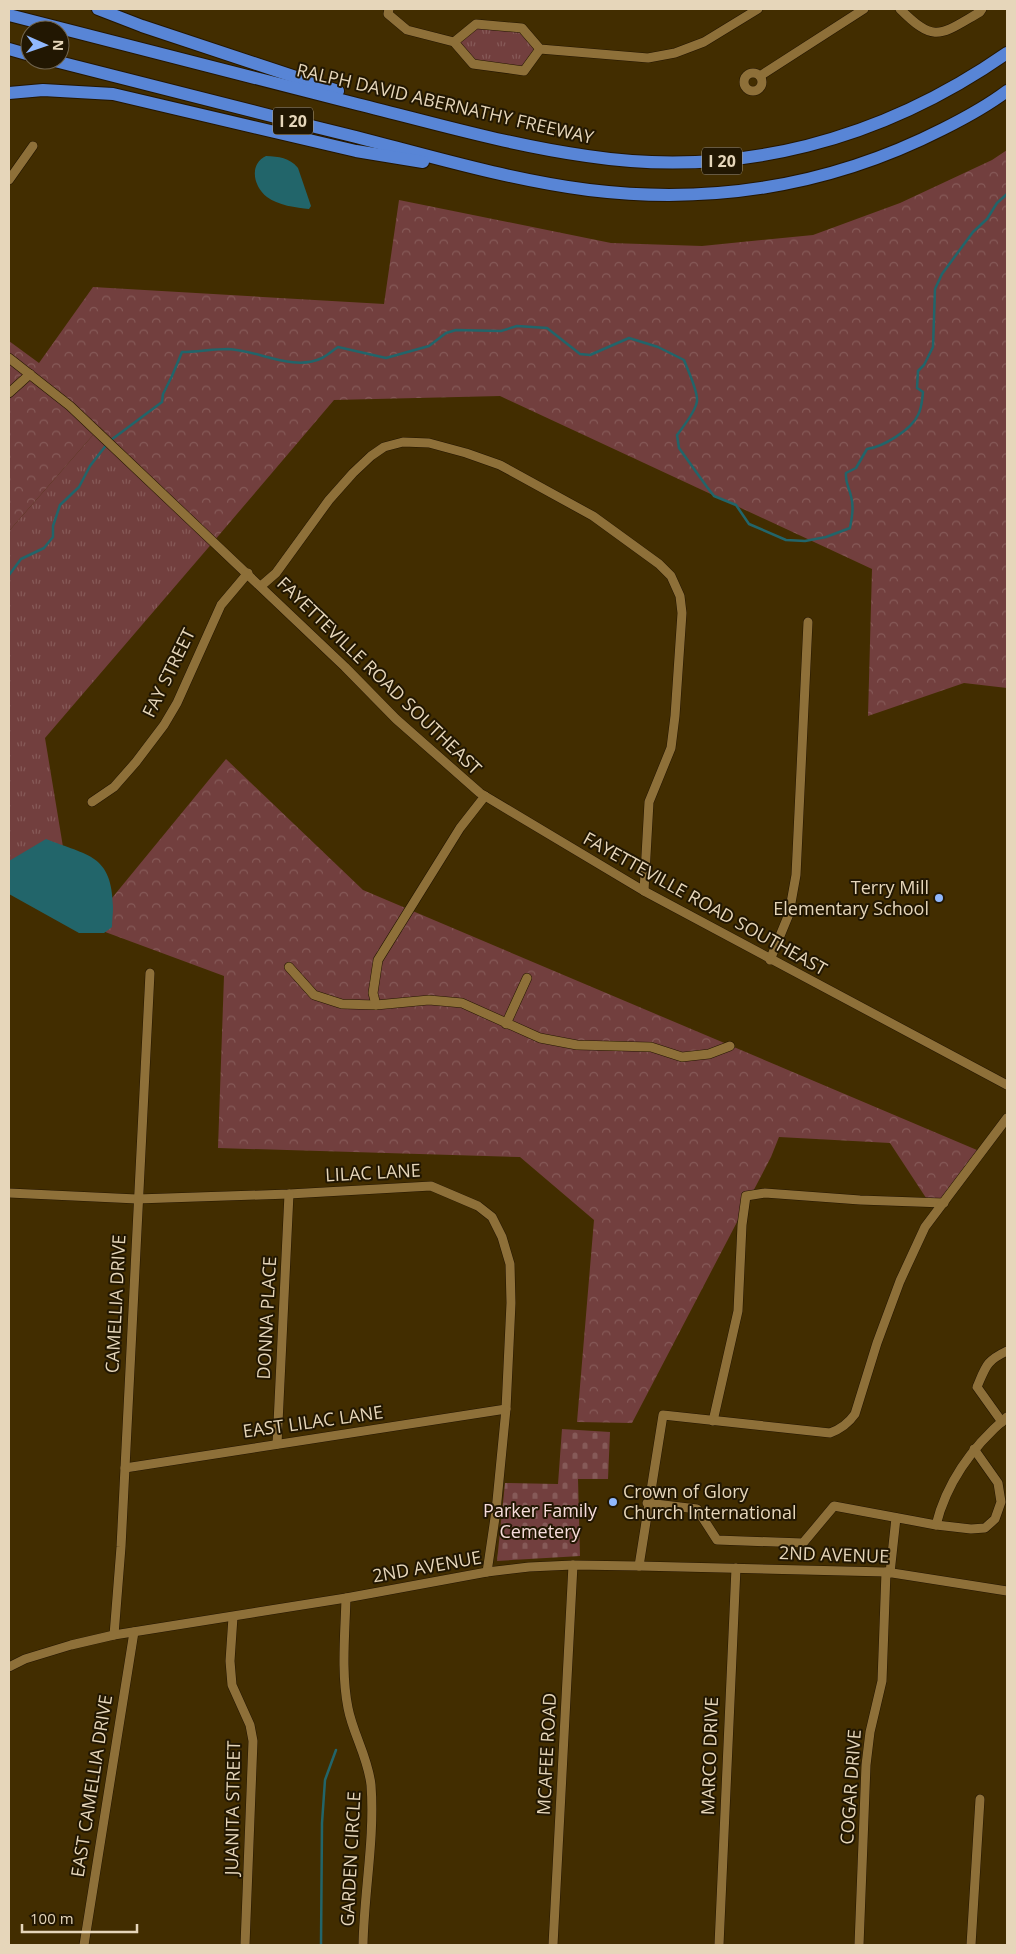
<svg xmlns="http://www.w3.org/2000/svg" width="1016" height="1954" font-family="'Open Sans',sans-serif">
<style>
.grass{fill:url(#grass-tufts)}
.forest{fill:url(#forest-crowns)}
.cemetery{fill:url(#cemetery-stones)}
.water{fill:#22656a}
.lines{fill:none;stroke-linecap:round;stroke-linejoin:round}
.stream{stroke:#22656a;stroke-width:2.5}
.minor-casing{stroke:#241600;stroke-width:10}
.highway-casing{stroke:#241600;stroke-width:14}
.minor{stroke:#8e7039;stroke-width:9}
.highway{stroke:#5885d6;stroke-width:12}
.poi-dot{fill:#91b8fd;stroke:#221702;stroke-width:2}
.labels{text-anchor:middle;stroke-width:4;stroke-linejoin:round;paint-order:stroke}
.shield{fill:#221702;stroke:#ab9d83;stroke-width:1}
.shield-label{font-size:16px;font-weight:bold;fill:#e6d6ba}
.street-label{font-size:18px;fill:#e6d6ba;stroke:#221702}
.poi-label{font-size:18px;fill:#e6d6ba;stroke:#221702;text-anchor:end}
.park-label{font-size:18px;fill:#f7dddc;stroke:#221702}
</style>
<defs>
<pattern id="grass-tufts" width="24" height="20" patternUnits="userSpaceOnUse" patternTransform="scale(1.25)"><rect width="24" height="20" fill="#723f3e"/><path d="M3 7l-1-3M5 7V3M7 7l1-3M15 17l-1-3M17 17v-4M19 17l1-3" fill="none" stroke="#865a58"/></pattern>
<pattern id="forest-crowns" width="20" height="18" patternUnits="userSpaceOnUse" patternTransform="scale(1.25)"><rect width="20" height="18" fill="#723f3e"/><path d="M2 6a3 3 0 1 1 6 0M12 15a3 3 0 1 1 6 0" fill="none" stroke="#865a58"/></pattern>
<pattern id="cemetery-stones" width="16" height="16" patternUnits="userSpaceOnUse" patternTransform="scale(1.25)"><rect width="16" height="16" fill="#723f3e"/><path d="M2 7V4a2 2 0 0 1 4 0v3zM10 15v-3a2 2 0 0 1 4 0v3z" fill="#865a58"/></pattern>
</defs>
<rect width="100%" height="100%" fill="#422d00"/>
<g class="grass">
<path d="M 476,27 L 522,30 L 537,49 L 523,68 L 473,62 L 457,42 Z"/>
<path d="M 100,427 L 214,541 L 45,738 L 66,865 L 9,884 L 9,531 Z"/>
</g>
<g class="forest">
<path d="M 1007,150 L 1007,688 L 964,683 L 868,716 L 872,569 L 500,396 L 334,400 L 214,541 L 100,427 L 9,531 L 9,341 L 39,363 L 93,287 L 384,304 L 399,200 L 611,243 L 702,246 L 813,235 L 900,203 L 992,160 Z"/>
<path d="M 226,759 L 363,890 L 984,1153 L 932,1207 L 890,1143 L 779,1137 L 771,1157 L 632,1423 L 577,1422 L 594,1220 L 520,1157 L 218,1148 L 224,976 L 89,926 Z"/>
</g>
<path class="cemetery" d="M 562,1429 L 610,1432 L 608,1479 L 578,1479 L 580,1556 L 497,1561 L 505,1483 L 558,1484 Z"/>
<g class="water">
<path d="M 266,156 C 279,157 289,157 298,168 L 311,206 L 309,209 C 297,208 277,205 267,197 C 253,186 249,164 266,156 Z"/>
<path d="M 46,839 C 88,856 112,854 113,907 C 113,914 112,920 112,927 L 104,933 L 79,933 L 9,894 L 9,861 Z"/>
</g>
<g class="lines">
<g class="stream">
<path d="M 111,440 L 162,402 L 163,394 L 172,376 L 182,352 C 197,352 213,349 228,349 C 258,350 293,372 322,358 C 328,355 333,350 338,347 L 386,358 L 429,346 L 446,333 L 456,330 L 501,331 L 517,326 L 547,328 L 580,354 L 590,355 L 629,338 L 658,347 L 684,360 C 688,371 698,391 697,401 C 696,411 683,427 677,435 L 679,448 L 707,487 L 714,496 L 736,505 L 749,524 L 786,540 L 805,541 L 826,537 L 850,528 C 852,517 854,507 851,496 C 849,487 845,483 846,473 L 856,468 L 867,449 C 883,447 911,430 918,415 C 922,408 922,400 923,392 L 917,388 L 918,371 L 924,365 L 933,347 L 935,289 L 942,274 L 973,232 L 987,219 L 997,203 L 1007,194"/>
<path d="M 9,575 L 21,559 L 44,548 L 53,537 L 53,526 L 60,505 L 79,487 L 90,466 L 107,444"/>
<path d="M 321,1945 L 322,1823 L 325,1780 L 336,1750"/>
</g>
<defs>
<g id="minor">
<path d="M 389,9 L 388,14 L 407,30 L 454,42 L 473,64 L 524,71 L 540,49"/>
<path d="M 900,9 C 935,44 940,35 980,12 L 982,9"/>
<path d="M 454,42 L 476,24 L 522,28 L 540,49 L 648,58 L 675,53 L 704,42 L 758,9"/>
<circle cx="753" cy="82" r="9"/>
<path d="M 760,76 L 864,9"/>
<path d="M 9,180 L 33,146"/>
<path d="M 9,358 L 70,406 L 345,667 L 396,719 L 480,793 L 644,891 L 1007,1085"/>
<path d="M 9,393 L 30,374"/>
<path d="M 261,586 L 276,573 L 329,500 L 353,473 L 371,456 L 384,447 L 403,442 L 429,443 L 466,453 L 500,465 L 593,516 L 659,564 L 671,576 L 680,596 L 682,613 L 675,716 L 671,748 L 649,802 L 644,891"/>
<path d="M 92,802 L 114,787 L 136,762 L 164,725 L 177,703 L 221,605 L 248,573"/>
<path d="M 770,960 L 789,914 L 796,875 L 808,622"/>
<path d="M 289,967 L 314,995 L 342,1004 L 376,1005 L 429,1000 L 462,1003 L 540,1038 L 577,1045 L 651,1047 L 682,1057 L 709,1054 L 730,1046"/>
<path d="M 376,1005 L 373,993 L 378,960 L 460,828 L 485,796"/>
<path d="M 506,1024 L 527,978"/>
<path d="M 9,1193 L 137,1199 L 289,1194 L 431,1186 L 478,1206 L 492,1217 L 502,1237 L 510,1264 L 511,1303 L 506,1409 L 496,1511 L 487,1572"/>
<path d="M 713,1421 L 738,1311 L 742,1225 L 746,1196 L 765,1193 L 860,1200 L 944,1203"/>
<path d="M 1002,1422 L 977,1387 C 986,1366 986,1361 1007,1351"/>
<path d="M 277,1444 L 289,1194"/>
<path d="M 125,1468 L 506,1409"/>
<path d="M 647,1503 L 697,1509 L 717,1540 L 803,1543 L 834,1506 L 936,1525 L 971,1529 L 985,1528 L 995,1519 L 1001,1502 L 998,1483 L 974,1449"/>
<path d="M 936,1525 C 947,1481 973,1446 1007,1417"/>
<path d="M 639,1566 L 663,1415 L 830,1433 C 841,1429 848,1424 855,1414 L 877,1343 L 900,1281 L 925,1227 L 1007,1118"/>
<path d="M 890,1573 L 896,1518"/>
<path d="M 346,1598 C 345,1634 341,1673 348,1708 C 353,1734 368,1757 371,1785 C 375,1838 364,1892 363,1945"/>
<path d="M 233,1617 L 230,1661 L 232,1685 L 250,1725 L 253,1741 L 245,1945"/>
<path d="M 114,1635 L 121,1547 L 150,973"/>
<path d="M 9,1667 L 25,1659 L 71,1645 L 114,1635 L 346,1598 L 487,1572 L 529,1567 L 573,1565 L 639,1566 L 886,1572 L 1007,1591"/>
<path d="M 84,1945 L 134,1632"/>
<path d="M 553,1945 L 573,1565"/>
<path d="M 719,1945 L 736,1568"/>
<path d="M 859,1945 L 866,1765 L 870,1732 L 882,1681 L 886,1572"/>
<path d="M 971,1945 L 980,1799"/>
</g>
<g id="highway">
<path d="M 98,9 L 142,26 L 338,91"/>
<path d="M 9,15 C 123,44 238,73 353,103 C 430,122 508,145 587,156 C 739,179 882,140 1007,53"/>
<path d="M 9,49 L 30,55"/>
<path d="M 51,60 C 152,86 254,112 356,137 C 433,157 511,180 589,190 C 713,205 831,186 943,129 C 965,118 987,106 1007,91"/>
<path d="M 9,93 L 43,90 L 113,94 L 356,151 L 423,162"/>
</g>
</defs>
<use href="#minor" class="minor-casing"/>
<use href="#highway" class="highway-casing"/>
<use href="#minor" class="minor"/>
<use href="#highway" class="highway"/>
</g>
<g class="poi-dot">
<circle cx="939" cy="898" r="5"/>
<circle cx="613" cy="1502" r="5"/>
</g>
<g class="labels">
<g class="shield">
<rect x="273" y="107.5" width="40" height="27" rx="4"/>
<rect x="702" y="147.5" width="40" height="27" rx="4"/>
</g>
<g class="shield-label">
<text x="293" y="127">I 20</text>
<text x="722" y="167">I 20</text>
</g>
<g class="street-label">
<text transform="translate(445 104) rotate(13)" y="6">RALPH DAVID ABERNATHY FREEWAY</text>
<text transform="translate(169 673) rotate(-64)" y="6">FAY STREET</text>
<text transform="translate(379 676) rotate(44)" y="6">FAYETTEVILLE ROAD SOUTHEAST</text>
<text transform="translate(705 904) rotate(29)" y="6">FAYETTEVILLE ROAD SOUTHEAST</text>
<text transform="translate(373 1173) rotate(-3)" y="6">LILAC LANE</text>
<text transform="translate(116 1304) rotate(-87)" y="6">CAMELLIA DRIVE</text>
<text transform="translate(267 1318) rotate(-87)" y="6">DONNA PLACE</text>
<text transform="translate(313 1422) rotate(-8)" y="6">EAST LILAC LANE</text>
<text transform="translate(834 1555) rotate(2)" y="6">2ND AVENUE</text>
<text transform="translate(427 1567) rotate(-10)" y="6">2ND AVENUE</text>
<text transform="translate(547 1754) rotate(-87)" y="6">MCAFEE ROAD</text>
<text transform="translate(710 1756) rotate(-88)" y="6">MARCO DRIVE</text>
<text transform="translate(92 1786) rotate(-81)" y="6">EAST CAMELLIA DRIVE</text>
<text transform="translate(851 1787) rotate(-86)" y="6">COGAR DRIVE</text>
<text transform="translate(233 1808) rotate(-89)" y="6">JUANITA STREET</text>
<text transform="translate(351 1859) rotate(-87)" y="6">GARDEN CIRCLE</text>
</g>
<g class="poi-label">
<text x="929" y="894">Terry Mill<tspan x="929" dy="21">Elementary School</tspan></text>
<text x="623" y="1498" text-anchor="start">Crown of Glory<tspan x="623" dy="21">Church International</tspan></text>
</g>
<g class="park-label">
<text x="540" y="1517">Parker Family<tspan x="540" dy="21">Cemetery</tspan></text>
</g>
</g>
<rect width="1016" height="1954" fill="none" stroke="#e6d6ba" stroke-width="20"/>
<g transform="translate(45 45) rotate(92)"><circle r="24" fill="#221702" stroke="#70634c"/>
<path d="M0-4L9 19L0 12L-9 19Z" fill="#91b8fd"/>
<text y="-8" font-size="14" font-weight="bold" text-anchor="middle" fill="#e6d6ba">N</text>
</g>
<path d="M22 1924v8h115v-8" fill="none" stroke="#e6d6ba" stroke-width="2.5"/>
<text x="30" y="1924" font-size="15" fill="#e6d6ba" stroke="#221702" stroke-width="4" paint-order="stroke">100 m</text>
</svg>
